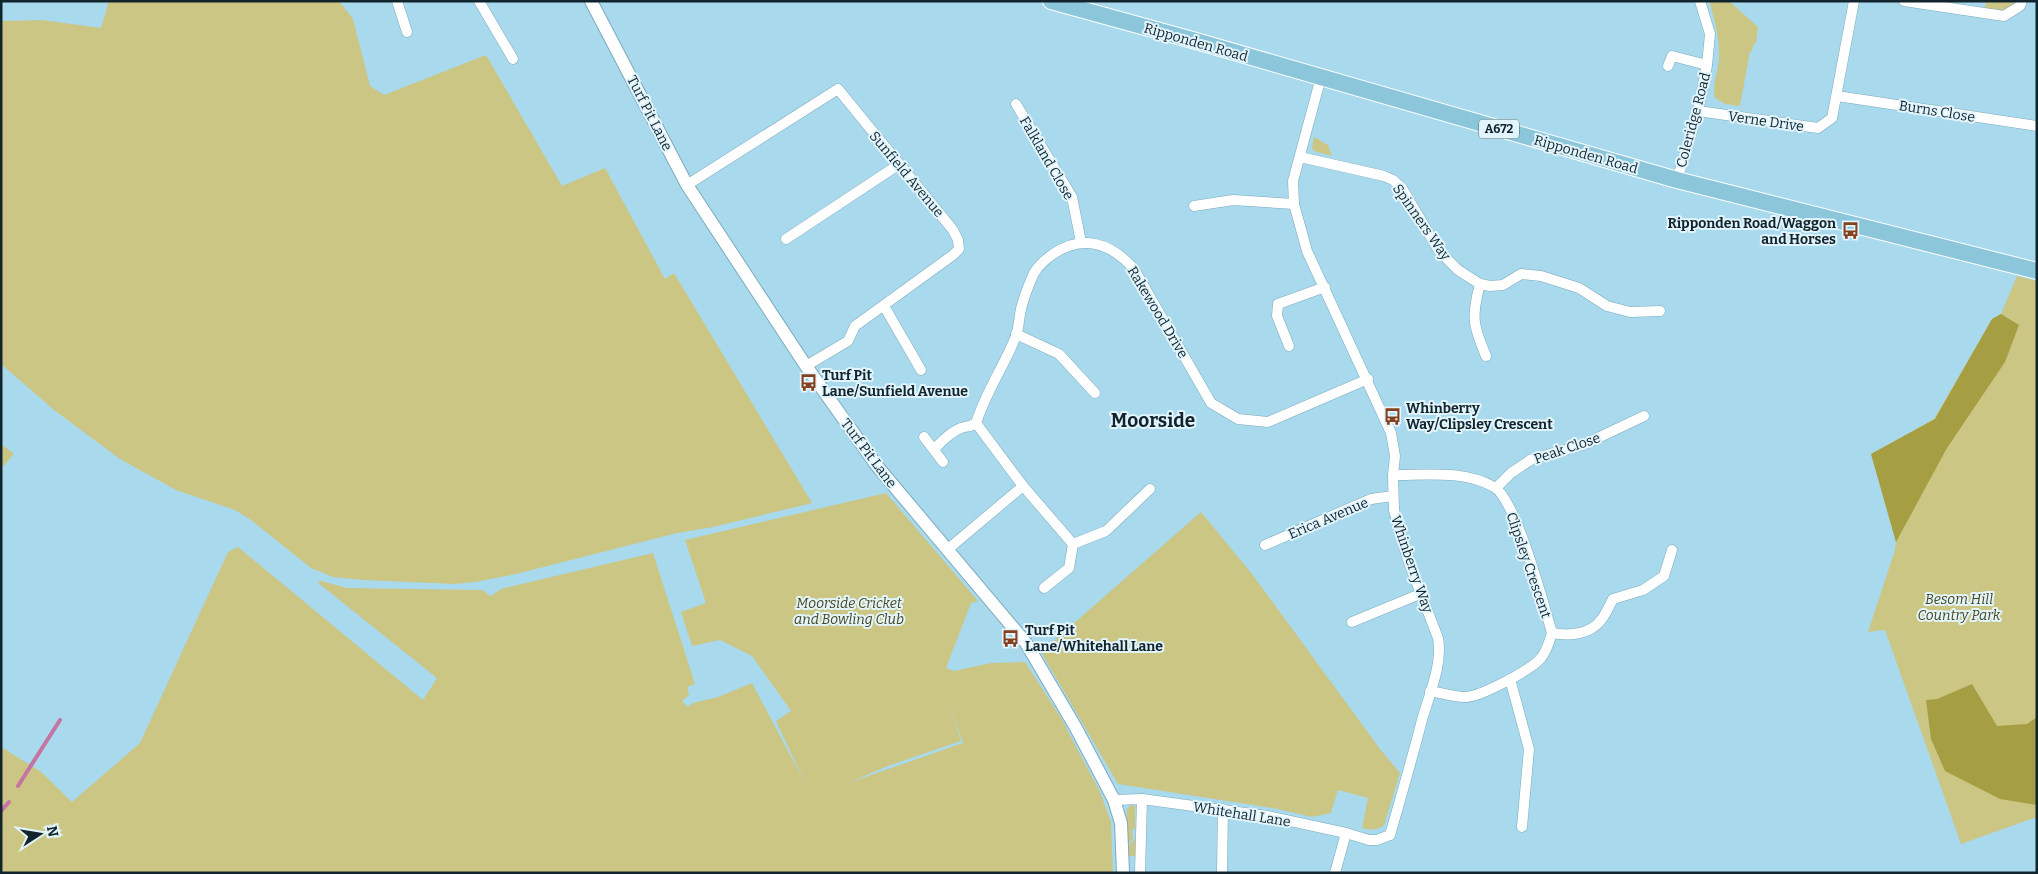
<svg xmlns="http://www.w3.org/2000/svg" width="2038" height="874" font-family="Bitter,serif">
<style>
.green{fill:#cbc684;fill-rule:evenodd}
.forest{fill:#a69e42}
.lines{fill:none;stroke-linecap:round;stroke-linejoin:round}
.stream{stroke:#c475a3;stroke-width:4}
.minor-casing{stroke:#7caabd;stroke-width:11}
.tertiary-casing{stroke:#7caabd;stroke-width:14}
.primary-casing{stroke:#fff;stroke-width:18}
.minor{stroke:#fff;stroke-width:10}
.tertiary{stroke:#fff;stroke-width:12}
.primary{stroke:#8cc6da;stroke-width:16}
.labels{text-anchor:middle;stroke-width:4;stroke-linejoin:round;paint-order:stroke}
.shield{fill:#e2f5fd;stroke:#50636b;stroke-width:1}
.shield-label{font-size:12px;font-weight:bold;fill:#12242c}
.street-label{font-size:14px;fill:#12242c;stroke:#e2f5fd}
.poi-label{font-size:14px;font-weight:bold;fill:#12242c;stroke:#e2f5fd;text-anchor:start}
.park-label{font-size:14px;font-style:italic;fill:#49461f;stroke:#e2f5fd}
.district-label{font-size:19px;font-weight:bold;fill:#12242c;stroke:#e2f5fd}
</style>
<rect width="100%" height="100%" fill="#a9d9ed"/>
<g class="green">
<path d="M 109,1 L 339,1 L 353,19 L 370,86 L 384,95 L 486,55 L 562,186 L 605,168 L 665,279 L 674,273 L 812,503 L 713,527 L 677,533 L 516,574 L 475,582 L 455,584 L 364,580 L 333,577 L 311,568 L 251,520 L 235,510 L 176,490 L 120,459 L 54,410 L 1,364 L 1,21 L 42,20 L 101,28 Z"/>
<path d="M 1709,1 L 1729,1 L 1758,27 L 1756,43 L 1754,43 L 1752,51 L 1750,51 L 1740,106 L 1725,104 L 1715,98 C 1712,84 1718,73 1719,59 C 1720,38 1715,21 1709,1 Z"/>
<path d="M 1986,1 L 2016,1 C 2008,12 1997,11 1985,8 Z"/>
<path d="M 1314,137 L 1328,145 L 1332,156 L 1314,151 L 1312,148 Z"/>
<path d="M 2017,276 L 2037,281 L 2037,817 L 1961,844 L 1885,630 L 1868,632 L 1895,550 L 1896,542 L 1871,454 L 1934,419 L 1992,319 L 2001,314 Z"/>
<path d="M 1,444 L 14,454 L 1,469 Z"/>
<path d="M 886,493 L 978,601 L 971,603 L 946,668 L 954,671 L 991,663 L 1025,662 L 1061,718 L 1100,792 L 1111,822 L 1113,873 L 1,873 L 1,747 L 40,771 L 72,802 L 140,743 L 228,552 L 238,547 L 423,700 L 437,678 L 317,582 L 321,581 L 347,588 L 482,590 L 491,596 L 501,589 L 653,553 L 695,684 L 687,687 L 689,695 L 682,701 L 688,707 L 693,703 L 718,697 L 752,683 L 805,783 L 776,721 L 791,711 L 752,656 L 720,640 L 692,646 L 681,612 L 706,603 L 685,540 ZM 949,707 L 963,743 L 848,783 L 888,766 L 961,741 Z"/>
<path d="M 1201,512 L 1252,574 L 1380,749 L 1400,773 L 1384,825 C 1376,831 1371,830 1362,828 L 1368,798 L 1338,790 L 1331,813 L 1312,817 L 1278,809 L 1118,784 L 1041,652 Z"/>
<path d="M 1131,805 L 1135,806 L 1135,828 L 1132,830 L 1133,839 L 1126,846 L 1127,809 Z"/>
<path d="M 1135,839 L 1136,856 L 1126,856 L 1128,846 Z"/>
</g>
<g class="forest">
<path d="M 2001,314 L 2019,325 L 2005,362 L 1947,448 L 1896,542 L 1871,454 L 1935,419 L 1992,319 Z"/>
<path d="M 1972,684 L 1997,726 L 2027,724 L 2037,717 L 2037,805 L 2000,799 L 1945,771 L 1931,739 L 1926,700 L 1937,699 Z"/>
</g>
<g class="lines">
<g class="stream">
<path d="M 18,786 L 60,720"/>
<path d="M 1,811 L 9,802"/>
</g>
<defs>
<g id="minor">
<path d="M 397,1 L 407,32"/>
<path d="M 479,1 L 513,59"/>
<path d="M 1904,1 L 2004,16 L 2020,6 L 2022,1"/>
<path d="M 1668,66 L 1672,56 L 1707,65"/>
<path d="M 1837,96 L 2037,126"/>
<path d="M 1016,104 L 1072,197 L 1081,242"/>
<path d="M 1698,111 L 1818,128 L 1832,118 L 1854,1"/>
<path d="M 1300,157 L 1384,176 L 1393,180 L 1402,188 L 1439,251 L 1458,270 L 1480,284 L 1490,286 L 1503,285 L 1521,274 L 1541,276 L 1579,288 L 1607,306 L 1630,312 L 1660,311"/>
<path d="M 1677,180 L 1698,111 L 1707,65 L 1710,34 L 1700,1"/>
<path d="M 687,185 L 838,89 L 953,230 L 958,240 L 959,249 L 953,255 L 855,326 L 848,341 L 806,366"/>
<path d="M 1194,206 L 1233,200 L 1294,204"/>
<path d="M 786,239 L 898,165"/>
<path d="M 1480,284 C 1471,317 1473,325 1486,356"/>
<path d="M 884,306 L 921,370"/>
<path d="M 1016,334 L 1059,354 L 1095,393"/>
<path d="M 1289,346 L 1277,316 L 1278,304 L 1325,287"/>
<path d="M 924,437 L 943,462"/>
<path d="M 934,449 C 941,442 950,432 961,428 C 967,426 971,427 976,423"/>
<path d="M 1393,475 C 1426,475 1464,470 1494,487 C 1516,499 1544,606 1552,633 C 1549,642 1547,651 1541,658 C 1531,670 1480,697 1465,697 C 1454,697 1441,693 1430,691"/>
<path d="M 1496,488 L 1511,473 L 1532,459 L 1583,445 L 1644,416"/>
<path d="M 1073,544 L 1023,486 L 976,423 C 986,392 1004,366 1016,336 C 1019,327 1019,318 1021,309 C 1024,297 1029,284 1034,273 C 1038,266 1046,259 1053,254 C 1083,234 1111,243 1134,269 L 1211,403 L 1238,419 L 1268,422 L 1368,379"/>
<path d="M 1073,544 L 1106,531 L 1150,489"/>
<path d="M 1265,545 L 1371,499 L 1393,496"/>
<path d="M 947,550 L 1023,486"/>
<path d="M 1044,588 L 1069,568 L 1073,544"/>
<path d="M 1352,622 L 1420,594"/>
<path d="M 1552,633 C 1568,636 1590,635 1601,620 C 1606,614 1609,606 1613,599 L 1643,590 L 1664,576 L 1672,550"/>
<path d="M 1510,679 L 1529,749 L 1522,827"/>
<path d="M 1114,800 L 1142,799 L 1267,816 L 1346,833 L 1369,840 L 1377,840 L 1390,835 C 1401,797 1412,759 1422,720 C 1429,695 1443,664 1438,638 L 1408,560 L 1394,510 L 1393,475 L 1395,456 L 1391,433 L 1307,251 L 1294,204 L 1293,181 L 1321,77"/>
<path d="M 1140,873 L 1142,799"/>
<path d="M 1222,873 L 1223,809"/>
<path d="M 1335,873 L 1346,833"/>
</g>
<path id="tertiary" d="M 591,1 L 687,185 L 806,366 L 877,466 L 1026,643 L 1076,728 L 1114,800 L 1121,823 L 1123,873"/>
<path id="primary" d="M 1051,1 L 1196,41 L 1677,180 L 2037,271"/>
</defs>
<use href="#minor" class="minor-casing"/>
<use href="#tertiary" class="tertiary-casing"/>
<use href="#primary" class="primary-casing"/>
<use href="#minor" class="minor"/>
<use href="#tertiary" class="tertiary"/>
<use href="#primary" class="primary"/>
</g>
<defs>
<symbol id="bus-bare" viewBox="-9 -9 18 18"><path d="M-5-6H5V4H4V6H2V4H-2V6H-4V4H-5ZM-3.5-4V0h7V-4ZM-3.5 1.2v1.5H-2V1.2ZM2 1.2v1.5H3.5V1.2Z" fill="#87401d" stroke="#e2f5fd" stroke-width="2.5" paint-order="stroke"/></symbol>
</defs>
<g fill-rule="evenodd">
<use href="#bus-bare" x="1838" y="218" width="25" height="25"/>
<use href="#bus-bare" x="796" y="370" width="25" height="25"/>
<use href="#bus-bare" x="1380" y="404" width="25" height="25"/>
<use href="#bus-bare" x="998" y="626" width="25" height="25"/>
</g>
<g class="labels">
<rect class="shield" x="1479" y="119.5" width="40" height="19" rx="4"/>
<g class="shield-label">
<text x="1499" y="133">A672</text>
</g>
<g class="street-label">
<text transform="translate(1196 42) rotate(16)" y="5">Ripponden Road</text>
<text transform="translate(1937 111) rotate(9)" y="5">Burns Close</text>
<text transform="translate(650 113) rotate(63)" y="5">Turf Pit Lane</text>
<text transform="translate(1693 120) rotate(-75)" y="5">Coleridge Road</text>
<text transform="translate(1766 121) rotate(8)" y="5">Verne Drive</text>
<text transform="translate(1586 154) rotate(16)" y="5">Ripponden Road</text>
<text transform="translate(1047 158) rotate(60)" y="5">Falkland Close</text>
<text transform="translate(907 174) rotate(50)" y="5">Sunfield Avenue</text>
<text transform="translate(1422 222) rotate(55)" y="5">Spinners Way</text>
<text transform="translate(1158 312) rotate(59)" y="5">Rakewood Drive</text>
<text transform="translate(1567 448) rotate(-19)" y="5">Peak Close</text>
<text transform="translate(869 453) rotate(53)" y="5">Turf Pit Lane</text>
<text transform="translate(1328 518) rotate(-23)" y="5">Erica Avenue</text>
<text transform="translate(1412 564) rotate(71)" y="5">Whinberry Way</text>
<text transform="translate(1529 565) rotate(71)" y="5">Clipsley Crescent</text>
<text transform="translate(1242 814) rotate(9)" y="5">Whitehall Lane</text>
</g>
<g class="poi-label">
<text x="1836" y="228" text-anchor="end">Ripponden Road/Waggon<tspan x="1836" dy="16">and Horses</tspan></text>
<text x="822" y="380">Turf Pit<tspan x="822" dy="16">Lane/Sunfield Avenue</tspan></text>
<text x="1406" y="413">Whinberry<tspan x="1406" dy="16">Way/Clipsley Crescent</tspan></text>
<text x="1025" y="635">Turf Pit<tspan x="1025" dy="16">Lane/Whitehall Lane</tspan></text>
</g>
<g class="park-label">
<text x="1959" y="604">Besom Hill<tspan x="1959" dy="16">Country Park</tspan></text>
<text x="849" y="608">Moorside Cricket<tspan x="849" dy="16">and Bowling Club</tspan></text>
</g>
<g class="district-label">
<text x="1153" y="427">Moorside</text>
</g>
</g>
<rect width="2038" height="874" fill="none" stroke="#12242c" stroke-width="5"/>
<g transform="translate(40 834) rotate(78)" stroke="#e2f5fd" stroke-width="4" paint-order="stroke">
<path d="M0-4L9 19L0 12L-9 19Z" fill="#12242c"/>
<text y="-8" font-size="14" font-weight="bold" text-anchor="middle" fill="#12242c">N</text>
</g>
</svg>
